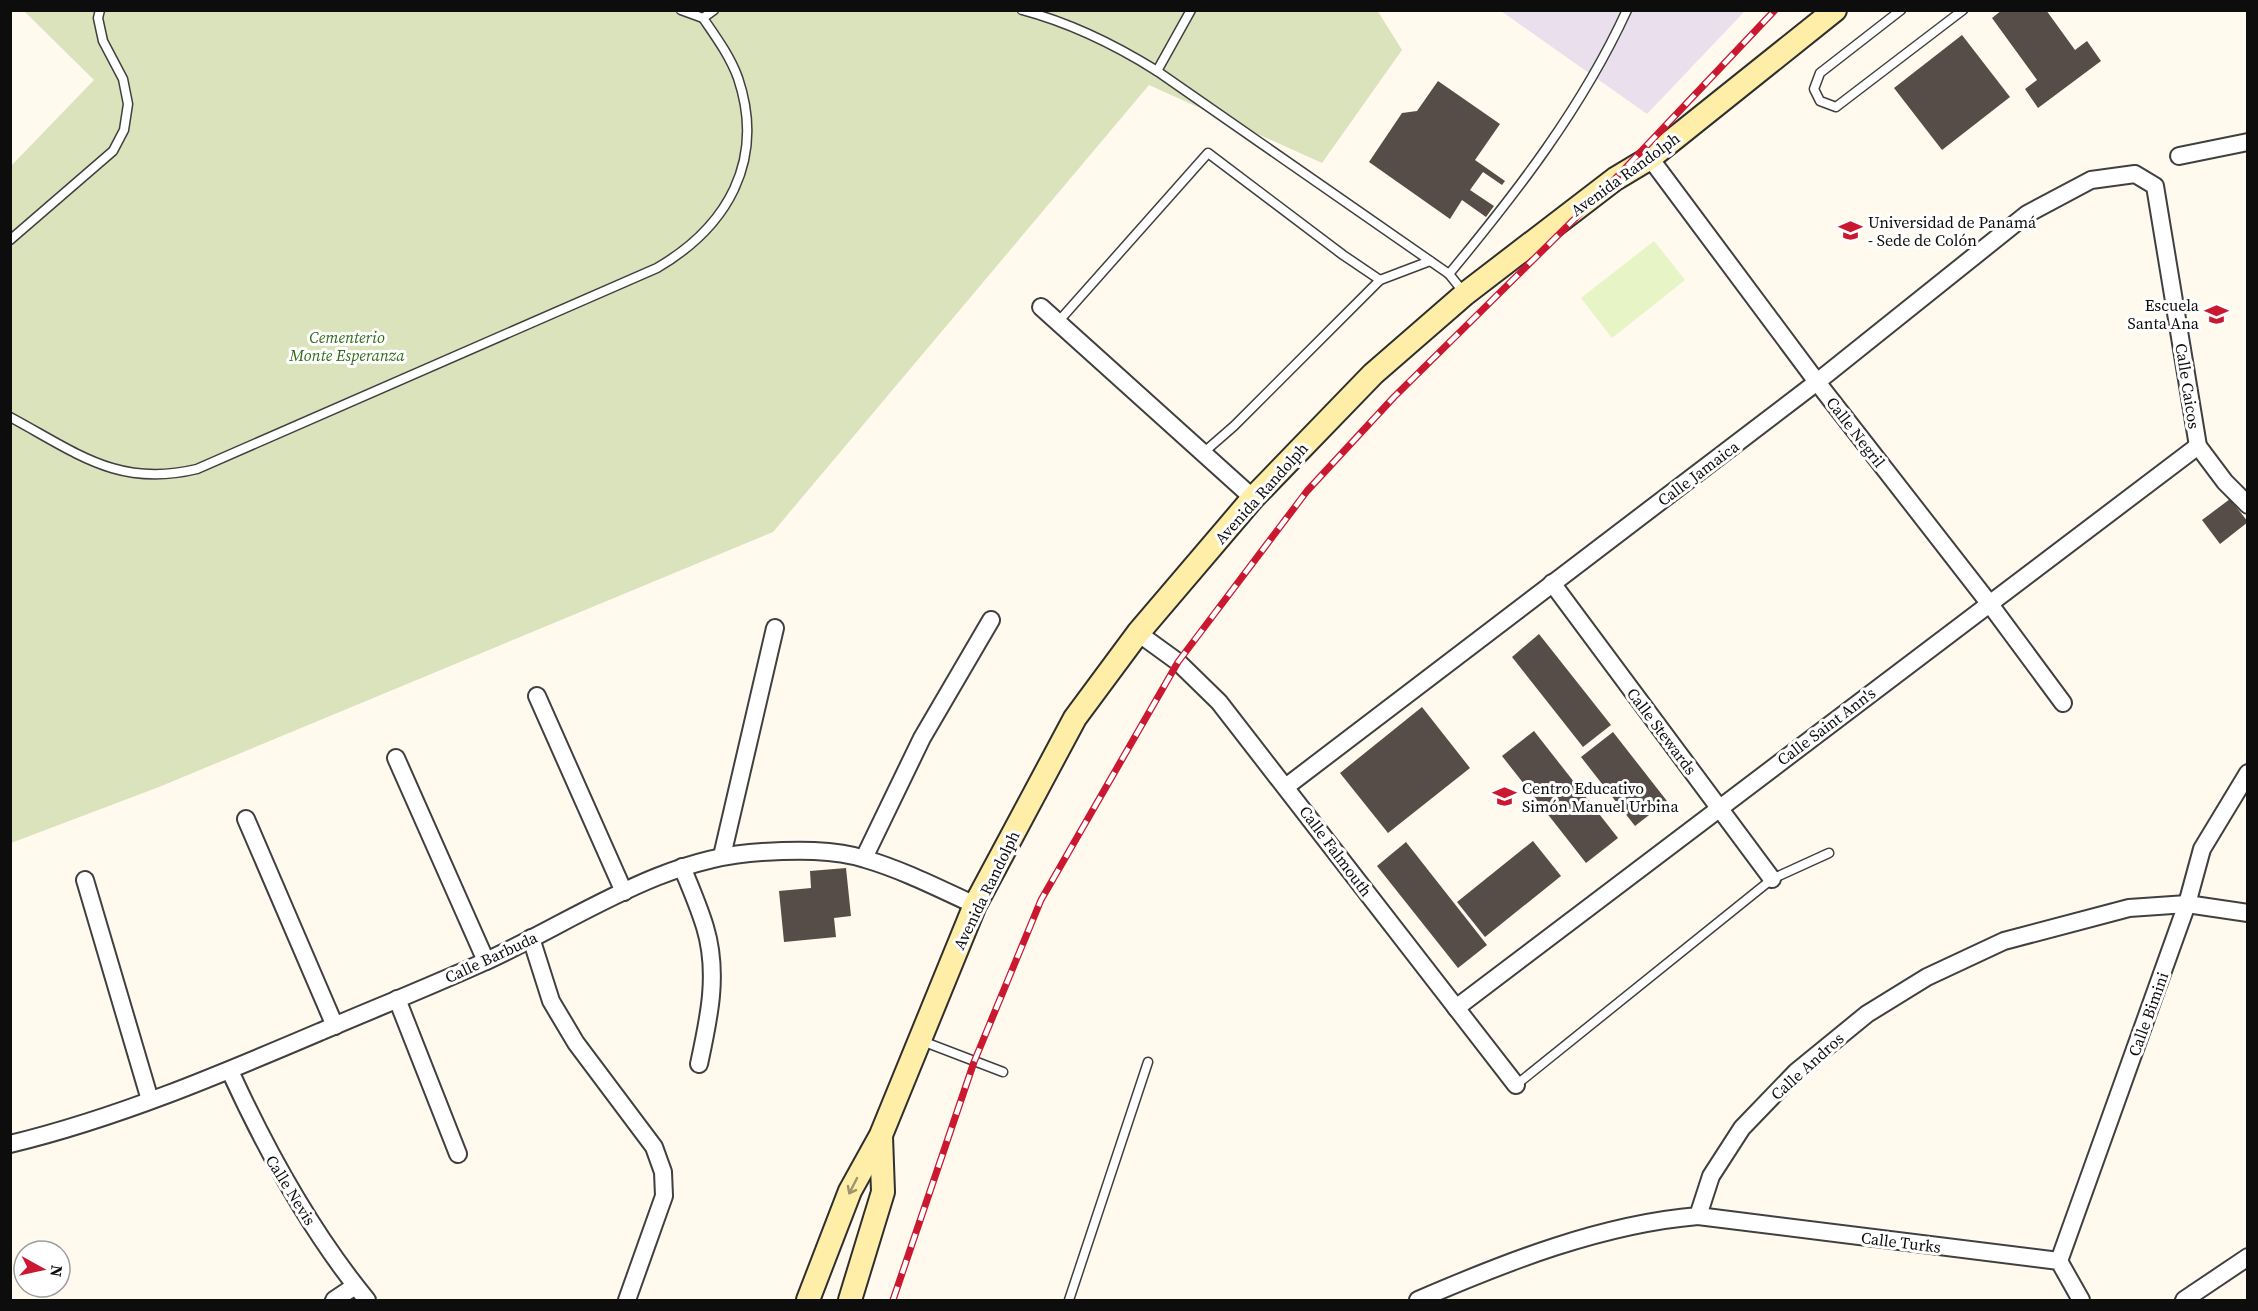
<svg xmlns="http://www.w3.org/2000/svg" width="2258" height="1311" font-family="'Source Serif 4',serif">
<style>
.industrial{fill:#eae0ed}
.cemetery{fill:#dae3bc}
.pitch{fill:#e7f4c5}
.building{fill:#574d48}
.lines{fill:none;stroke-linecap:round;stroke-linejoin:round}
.service-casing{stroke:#404040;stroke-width:11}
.minor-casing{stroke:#404040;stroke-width:20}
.secondary-casing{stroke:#2f2f2f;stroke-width:26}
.service{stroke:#fff;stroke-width:8}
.minor{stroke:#fff;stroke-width:16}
.secondary{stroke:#ffeea8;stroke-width:22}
.rail-casing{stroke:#ca1830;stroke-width:7}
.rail{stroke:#fff;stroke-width:4.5;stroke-dasharray:14;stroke-linecap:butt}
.oneway{stroke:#9e946a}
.labels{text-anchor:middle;stroke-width:6;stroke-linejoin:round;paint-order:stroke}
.street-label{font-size:16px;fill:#0d0d0d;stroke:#fff}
.poi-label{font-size:16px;fill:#0d0d0d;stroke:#fff;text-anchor:start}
.park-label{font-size:16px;font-style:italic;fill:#306b17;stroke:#fff}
</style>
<rect width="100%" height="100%" fill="#fffaed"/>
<path class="industrial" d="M 1501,11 L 1745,11 L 1647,114 Z"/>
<path class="cemetery" d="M 1377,10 L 1402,50 L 1322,163 L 1149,85 L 773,532 L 159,787 L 11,843 L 11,166 L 94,80 L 24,11 Z"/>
<path class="pitch" d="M 1654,241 L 1685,280 L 1612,338 L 1581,298 Z"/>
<g class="building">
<path d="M 2002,10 L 2046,10 L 2075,50 L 2087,41 L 2101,61 L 2038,108 L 2025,89 L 2037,80 L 1992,18 Z"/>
<path d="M 1962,35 L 2010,97 L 1942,150 L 1894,88 Z"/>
<path d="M 1438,81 L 1500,124 L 1475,160 L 1505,181 L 1502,185 L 1483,172 L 1470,190 L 1494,206 L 1486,217 L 1462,200 L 1450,219 L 1369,162 L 1402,113 L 1417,111 Z"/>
<path d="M 2230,499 L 2248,522 L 2220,544 L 2202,520 Z"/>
<path d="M 1539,634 L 1611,725 L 1583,747 L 1512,657 Z"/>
<path d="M 1422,707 L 1470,768 L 1388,833 L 1340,773 Z"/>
<path d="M 1534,731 L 1618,838 L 1586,863 L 1502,756 Z"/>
<path d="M 1613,732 L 1667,801 L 1635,826 L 1581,757 Z"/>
<path d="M 1533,841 L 1561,876 L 1485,937 L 1457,902 Z"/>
<path d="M 1406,842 L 1487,945 L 1458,968 L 1377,866 Z"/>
<path d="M 846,868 L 851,916 L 834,918 L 836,937 L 784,942 L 779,891 L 811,888 L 810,871 Z"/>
</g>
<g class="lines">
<defs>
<g id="service">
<path d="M 681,10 L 703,18 L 714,10"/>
<path d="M 1022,10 C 1071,23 1114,44 1157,71 L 1449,274 L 1465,294"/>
<path d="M 1901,10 L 1820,73 L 1814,89 L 1820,101 L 1836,107 L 1963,10"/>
<path d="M 1157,71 L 1191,10"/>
<path d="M 10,240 L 113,151 L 124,130 L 128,104 L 123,79 L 103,41 L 98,18 L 100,10"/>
<path d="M 1449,274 C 1517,192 1582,108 1627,10"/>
<path d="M 1058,322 L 1208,153 L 1343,255 L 1380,280"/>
<path d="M 10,417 C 77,453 118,488 197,469 L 657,268 C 727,227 766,161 738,78 C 730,56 716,37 703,18"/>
<path d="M 1203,453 L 1234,426 L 1380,280 L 1430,261"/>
<path d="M 922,1041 L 1003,1072"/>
<path d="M 1516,1085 L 1772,879 L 1829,853"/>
<path d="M 1069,1300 L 1148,1062"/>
</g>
<g id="minor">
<path d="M 2179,156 L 2248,142"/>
<path d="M 1650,158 L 1817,382 L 1989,603 L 2063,703"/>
<path d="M 1041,307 L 1253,498"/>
<path d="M 1552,583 L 1772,879"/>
<path d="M 1138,633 L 1178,662 L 1219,702 L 1516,1085"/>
<path d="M 537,696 L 624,892"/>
<path d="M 396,758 L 486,961"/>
<path d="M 1287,786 L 1817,382 L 2027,214 L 2091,180 L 2135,174 L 2155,186 L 2198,446 L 2225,482 L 2248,505"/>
<path d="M 246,819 L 335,1026"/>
<path d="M 722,856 L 775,628"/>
<path d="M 864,858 L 922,738 L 991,620"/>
<path d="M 682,867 C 690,886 699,907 705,927 C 719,973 709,1018 699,1064"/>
<path d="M 85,880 L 150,1100"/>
<path d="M 531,938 L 551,1001 L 576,1043 L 654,1147 L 663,1172 L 664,1196 L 627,1300"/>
<path d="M 397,999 L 458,1154"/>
<path d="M 1456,1008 L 2198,446"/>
<path d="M 230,1071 C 267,1152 310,1231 367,1300"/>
<path d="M 10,1144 C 118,1118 221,1074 322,1031 C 376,1008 431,986 484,962 C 574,921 661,857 762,852 C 795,850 834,849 865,859 C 903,870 940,889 975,905"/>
<path d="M 1698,1216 L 2059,1261 L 2081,1300"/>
<path d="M 2059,1261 L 2187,904 L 2202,849 L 2248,773"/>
<path d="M 334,1300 L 355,1286"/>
<path d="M 1418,1300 C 1506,1262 1602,1224 1698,1216 L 1711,1176 L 1742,1128 L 1796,1072 L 1867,1014 L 1927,977 L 2004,941 L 2129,908 L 2187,904 L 2248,913"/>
<path d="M 2184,1300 L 2248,1257"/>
</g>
<g id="secondary">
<path d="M 808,1300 L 850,1191 L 881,1135 L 975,905 L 1075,718 L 1138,633 L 1253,498 L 1373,374 L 1465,294 L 1615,179 L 1650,158 L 1835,10"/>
<path d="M 850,1300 L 883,1192 L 881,1136"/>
</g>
</defs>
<use href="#service" class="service-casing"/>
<use href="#minor" class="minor-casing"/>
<use href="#secondary" class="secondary-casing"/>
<use href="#service" class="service"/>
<use href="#minor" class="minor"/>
<use href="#secondary" class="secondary"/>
<defs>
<path id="rail" d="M 893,1300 L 974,1062 L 1041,900 L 1178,662 L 1307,491 L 1394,397 L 1615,179 L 1775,10"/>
</defs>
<use href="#rail" class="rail-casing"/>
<use href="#rail" class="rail"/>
</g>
<defs><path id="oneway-shaft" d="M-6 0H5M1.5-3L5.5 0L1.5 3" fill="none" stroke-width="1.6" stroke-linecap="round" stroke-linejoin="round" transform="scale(1.5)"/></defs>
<use class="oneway" href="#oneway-shaft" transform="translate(853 1186) rotate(117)"/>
<defs>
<symbol id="university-bare" viewBox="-9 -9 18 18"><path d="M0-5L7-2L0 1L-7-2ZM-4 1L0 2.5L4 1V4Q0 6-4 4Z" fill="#ca1830" stroke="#fff" stroke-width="2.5" paint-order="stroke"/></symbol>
<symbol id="school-bare" viewBox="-9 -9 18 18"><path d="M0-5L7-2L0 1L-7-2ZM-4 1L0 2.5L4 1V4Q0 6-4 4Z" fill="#ca1830" stroke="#fff" stroke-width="2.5" paint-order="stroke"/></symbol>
</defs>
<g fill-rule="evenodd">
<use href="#university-bare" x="1834" y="214" width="33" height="33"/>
<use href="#school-bare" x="2200" y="298" width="33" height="33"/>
<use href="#school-bare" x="1488" y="780" width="33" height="33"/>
</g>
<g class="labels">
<g class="street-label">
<text transform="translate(1625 174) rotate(-36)" y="6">Avenida Randolph</text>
<text transform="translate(2188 386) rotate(81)" y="6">Calle Caicos</text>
<text transform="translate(1856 432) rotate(52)" y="6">Calle Negril</text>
<text transform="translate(1698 473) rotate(-37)" y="6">Calle Jamaica</text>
<text transform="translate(1261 493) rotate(-48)" y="6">Avenida Randolph</text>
<text transform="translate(1826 726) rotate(-37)" y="6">Calle Saint Ann's</text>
<text transform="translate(1662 731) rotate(53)" y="6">Calle Stewards</text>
<text transform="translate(1336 851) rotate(53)" y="6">Calle Falmouth</text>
<text transform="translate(986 890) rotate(-64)" y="6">Avenida Randolph</text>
<text transform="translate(491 957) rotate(-25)" y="6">Calle Barbuda</text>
<text transform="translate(2148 1014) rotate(-70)" y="6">Calle Bimini</text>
<text transform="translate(1807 1066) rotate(-42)" y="6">Calle Andros</text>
<text transform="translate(291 1190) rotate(58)" y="6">Calle Nevis</text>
<text transform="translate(1901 1242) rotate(7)" y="6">Calle Turks</text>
</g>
<g class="poi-label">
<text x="1868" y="228">Universidad de Panamá<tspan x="1868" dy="18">- Sede de Colón</tspan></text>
<text x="2199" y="311" text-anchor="end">Escuela<tspan x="2199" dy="18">Santa Ana</tspan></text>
<text x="1522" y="794">Centro Educativo<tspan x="1522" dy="18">Simón Manuel Urbina</tspan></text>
</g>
<g class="park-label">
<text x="347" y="343">Cementerio<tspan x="347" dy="18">Monte Esperanza</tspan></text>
</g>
</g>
<rect width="2258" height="1311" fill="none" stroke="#0d0d0d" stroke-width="24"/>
<g transform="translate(42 1269) rotate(98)"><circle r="28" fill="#ffffff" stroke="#9e9e9e" stroke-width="1.5"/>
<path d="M0-4.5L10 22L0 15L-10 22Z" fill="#ca1830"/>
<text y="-9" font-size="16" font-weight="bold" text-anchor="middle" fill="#0d0d0d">N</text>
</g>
</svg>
